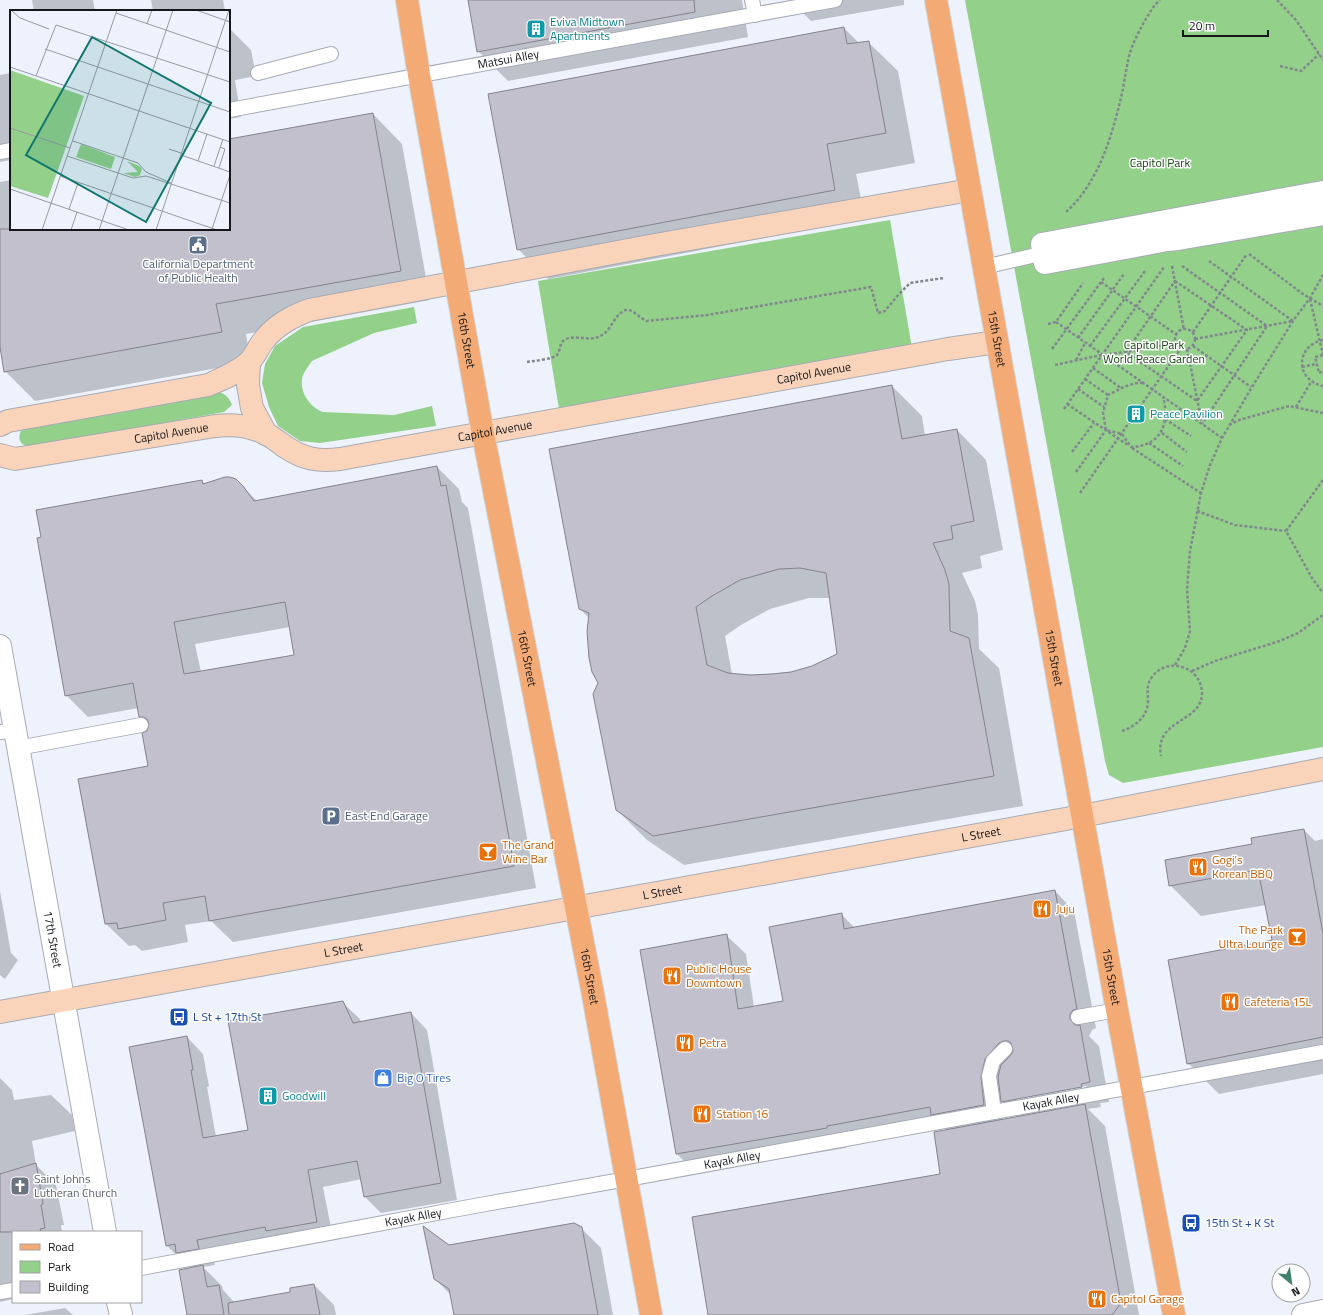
<svg xmlns="http://www.w3.org/2000/svg" width="1323" height="1315" font-family="'Titillium Web',sans-serif">
<style>
.green{fill:#93d18b}
.shadow{fill:#0003;fill-rule:evenodd}
.building{fill:#c2c0cc;stroke:#84828d;fill-rule:evenodd}
.lines{fill:none;stroke-linecap:round;stroke-linejoin:round}
.lane-casing{stroke:#a6abb5;stroke-width:16}
.street-casing{stroke:#a6abb5;stroke-width:24}
.secondary-casing{stroke:#a6abb5;stroke-width:24}
.primary-casing{stroke:#d0d1d1;stroke-width:24}
.path{stroke:#83878e;stroke-width:2.5;stroke-dasharray:3 2;stroke-linecap:butt}
.lane{stroke:#fff;stroke-width:14}
.street{stroke:#fff;stroke-width:22}
.secondary{stroke:#fad4ba;stroke-width:22}
.primary{stroke:#f4aa74;stroke-width:22}
.labels{text-anchor:middle;stroke-width:3;stroke-linejoin:round;paint-order:stroke}
.culture-label{font-size:12px;fill:#0d838f;stroke:#fff;text-anchor:start}
.street-label{font-size:12px;fill:#15171a;stroke:#fff}
.park-label{font-size:12px;fill:#164311;stroke:#fff}
.service-label{font-size:12px;fill:#4e5e75;stroke:#fff}
.food-label{font-size:12px;fill:#c56008;stroke:#fff;text-anchor:start}
.transit-label{font-size:12px;fill:#164399;stroke:#fff;text-anchor:start}
.shop-label{font-size:12px;fill:#366cbe;stroke:#fff;text-anchor:start}
.worship-label{font-size:12px;fill:#5b616d;stroke:#fff;text-anchor:start}
.inset-road{fill:none;stroke:#979aa2;stroke-width:1}
.view{fill:#0f766e;fill-opacity:0.15;stroke:#0f766e;stroke-width:2}
.inset-edge{fill:none;stroke:#15171a;stroke-width:2}
</style>
<rect width="100%" height="100%" fill="#edf2fd"/>
<g class="green">
<path d="M 965,0 L 1323,0 L 1323,747 L 1123,783 L 1109,775 L 1105,761 Z"/>
<path d="M 890,220 L 912,348 L 559,409 L 538,281 Z"/>
<path d="M 414,307 L 417,323 L 374,333 L 312,361 C 309,366 305,370 303,375 C 298,390 309,407 323,412 L 394,415 L 432,406 L 436,426 L 320,443 L 300,441 L 278,426 L 269,407 L 262,383 L 265,364 L 275,346 L 303,327 Z"/>
<path d="M 217,392 C 225,393 229,397 232,405 L 224,412 L 30,447 C 20,445 17,439 21,431 L 29,427 Z"/>
</g>
<g class="shadow">
<path d="M 32,0 L 93,0 L 95,11 L 34,11 Z"/>
<path d="M 151,0 L 223,0 L 225,11 L 153,11 Z"/>
<path d="M 469,0 L 742,0 L 748,37 L 508,81 L 478,51 Z"/>
<path d="M 790,0 L 904,0 L 904,5 L 811,21 Z"/>
<path d="M 844,28 L 859,43 L 868,42 L 898,71 L 915,163 L 856,174 L 865,219 L 548,279 L 518,249 Z"/>
<path d="M 229,29 L 230,29 L 251,50 L 256,76 L 235,80 L 241,117 L 229,119 Z"/>
<path d="M 11,73 L 11,160 L 0,162 L 0,75 Z"/>
<path d="M 373,114 L 402,144 L 430,300 L 246,334 L 251,362 L 35,401 L 5,371 L 0,341 L 0,182 L 11,180 L 11,229 L 229,229 L 229,140 Z"/>
<path d="M 892,386 L 922,416 L 925,436 L 957,430 L 986,460 L 1003,550 L 980,556 L 982,568 L 962,573 L 975,601 L 978,615 L 979,649 L 999,668 L 1023,806 L 684,865 L 647,840 L 617,810 L 590,619 L 580,609 ZM 809,598 L 831,598 L 838,655 L 812,667 L 791,672 L 750,676 L 732,674 L 725,636 L 741,625 L 770,609 Z"/>
<path d="M 437,467 L 459,489 L 462,502 L 468,508 L 536,888 L 233,942 L 211,921 L 185,925 L 188,942 L 142,951 L 135,945 L 129,946 L 106,924 L 149,766 L 150,726 L 140,716 L 139,708 L 88,717 L 66,695 L 202,481 L 205,484 L 243,487 L 257,501 ZM 290,627 L 296,655 L 201,672 L 195,644 Z"/>
<path d="M 1304,830 L 1315,841 L 1323,839 L 1323,1074 L 1219,1094 L 1188,1063 L 1273,941 L 1266,905 L 1201,916 L 1170,885 L 1253,844 Z"/>
<path d="M 0,891 L 11,953 L 18,960 L 5,979 L 0,975 Z"/>
<path d="M 1055,891 L 1074,911 L 1096,1028 L 1092,1030 L 1089,1036 L 1099,1046 L 1109,1102 L 1100,1103 L 1101,1107 L 1088,1109 L 1105,1126 L 1139,1315 L 709,1315 L 941,1175 L 948,1130 L 944,1127 L 846,1145 L 846,1148 L 696,1173 L 677,1154 L 641,950 L 726,935 L 746,954 L 754,1007 L 784,1002 L 841,914 L 855,928 ZM 1086,1086 L 1087,1087 L 1017,1100 L 1017,1098 ZM 1000,1099 L 1018,1117 L 1003,1120 Z"/>
<path d="M 343,1003 L 360,1019 L 361,1022 L 411,1013 L 427,1030 L 457,1200 L 381,1213 L 365,1197 L 362,1179 L 323,1187 L 333,1238 L 213,1256 L 215,1265 L 203,1267 L 222,1286 L 223,1290 L 235,1303 L 292,1293 L 314,1285 L 334,1305 L 336,1315 L 188,1315 L 193,1268 L 186,1262 L 184,1262 L 167,1246 L 187,1037 L 203,1054 L 209,1086 L 207,1087 L 216,1137 L 249,1131 Z"/>
<path d="M 0,1078 L 12,1090 L 14,1100 L 51,1095 L 72,1115 L 75,1131 L 32,1141 L 36,1165 L 56,1185 L 64,1225 L 61,1225 L 62,1232 L 13,1232 L 13,1299 L 0,1302 Z"/>
<path d="M 581,1228 L 601,1248 L 613,1315 L 455,1315 L 451,1295 L 435,1279 L 449,1246 Z"/>
<path d="M 65,1308 L 73,1315 L 25,1315 Z"/>
</g>
<g class="building">
<path d="M 468,0 L 694,0 L 695,12 L 477,52 Z"/>
<path d="M 844,27 L 847,44 L 869,41 L 886,133 L 827,144 L 835,190 L 517,250 L 488,94 Z"/>
<path d="M 373,113 L 401,271 L 216,304 L 222,332 L 4,372 L 0,347 L 0,229 L 229,229 L 229,139 Z"/>
<path d="M 892,385 L 902,439 L 957,429 L 974,521 L 951,526 L 953,539 L 933,543 L 945,570 L 949,584 L 950,631 L 969,638 L 994,776 L 653,836 L 616,810 L 593,694 L 598,683 L 592,672 L 589,658 L 587,632 L 589,613 L 579,609 L 549,449 ZM 800,568 L 826,573 L 837,654 L 812,666 L 791,672 L 772,674 L 750,675 L 728,673 L 707,665 L 696,607 L 712,596 L 740,580 L 779,569 Z"/>
<path d="M 437,466 L 441,486 L 446,485 L 514,866 L 209,921 L 205,896 L 163,903 L 166,920 L 118,929 L 117,923 L 105,924 L 78,779 L 148,766 L 142,733 L 147,731 L 149,724 L 147,719 L 143,717 L 139,717 L 133,683 L 65,696 L 37,538 L 41,537 L 36,510 L 202,480 L 203,484 L 225,477 L 230,477 L 236,479 L 243,486 L 254,501 ZM 285,602 L 294,655 L 184,674 L 174,622 Z"/>
<path d="M 1304,829 L 1323,934 L 1323,1037 L 1187,1064 L 1168,960 L 1272,940 L 1258,870 L 1169,886 L 1165,860 L 1252,844 L 1251,838 Z"/>
<path d="M 1055,890 L 1077,1009 L 1073,1010 L 1070,1014 L 1070,1019 L 1075,1025 L 1080,1025 L 1090,1082 L 1081,1084 L 1082,1087 L 1001,1102 L 998,1077 L 1001,1065 L 1011,1055 L 1013,1051 L 1011,1043 L 1008,1041 L 1003,1041 L 999,1043 L 985,1059 L 981,1077 L 984,1105 L 931,1115 L 930,1107 L 827,1126 L 827,1128 L 676,1154 L 640,950 L 727,934 L 738,1009 L 783,1001 L 769,927 L 842,913 L 844,929 Z"/>
<path d="M 343,1001 L 353,1023 L 411,1012 L 441,1183 L 364,1197 L 357,1161 L 308,1170 L 317,1222 L 266,1231 L 265,1227 L 197,1240 L 199,1249 L 176,1253 L 175,1244 L 166,1246 L 129,1047 L 187,1036 L 193,1070 L 191,1070 L 203,1138 L 248,1130 L 228,1021 Z"/>
<path d="M 1085,1104 L 1121,1303 L 1112,1315 L 708,1315 L 692,1217 L 940,1174 L 934,1132 Z"/>
<path d="M 36,1163 L 43,1204 L 41,1205 L 45,1228 L 40,1229 L 41,1232 L 0,1232 L 0,1174 Z"/>
<path d="M 574,1223 L 582,1227 L 598,1315 L 454,1315 L 449,1289 L 434,1279 L 423,1226 L 449,1245 Z"/>
<path d="M 203,1265 L 207,1287 L 219,1285 L 224,1315 L 187,1315 L 179,1270 Z"/>
<path d="M 314,1284 L 320,1315 L 229,1315 L 228,1303 L 290,1292 L 290,1288 Z"/>
</g>
<g class="lines">
<defs>
<g id="lane">
<path d="M 752,0 L 755,15"/>
<path d="M 258,73 L 331,54"/>
<path id="s1" d="M 229,110 L 835,0"/>
<path d="M 0,152 L 11,150"/>
<path d="M 984,267 L 1036,255"/>
<path d="M 0,732 L 14,730"/>
<path d="M 18,748 L 141,725"/>
<path d="M 1078,1017 L 1117,1010"/>
<path d="M 994,1112 L 989,1076 L 993,1061 L 1005,1049"/>
<path id="s2" d="M 141,1268 L 480,1205 L 627,1179 L 1323,1052"/>
<path d="M 0,1292 L 13,1290"/>
</g>
<g id="street">
<path d="M 1323,192 L 1042,244 L 1045,263 L 1167,240 L 1178,239 L 1323,214"/>
<path id="s3" d="M 0,646 L 105,1232"/>
<path d="M 118,1302 L 121,1315"/>
<path d="M 1303,1315 L 1323,1311"/>
</g>
<g id="secondary">
<path d="M 249,363 L 248,385 L 252,408 L 266,434"/>
<path d="M 0,425 L 8,421 L 208,385 C 222,379 237,373 248,363 C 255,357 258,347 264,340 C 276,325 291,317 309,310 L 655,245 L 970,190"/>
<path id="s4" d="M 0,455 L 15,459 L 215,426 C 232,424 250,425 266,434 C 273,437 278,442 284,446 C 303,459 318,462 340,459 L 948,349 L 997,342"/>
<path id="s5" d="M 0,1012 L 1082,816 L 1323,769"/>
</g>
<g id="primary">
<path id="s6" d="M 407,0 L 419,75 L 483,434 L 592,989 L 651,1315"/>
<path id="s7" d="M 936,0 L 1117,1010 L 1174,1315"/>
</g>
</defs>
<use href="#lane" class="lane-casing"/>
<use href="#street" class="street-casing"/>
<use href="#secondary" class="secondary-casing"/>
<use href="#primary" class="primary-casing"/>
<g class="path">
<path d="M 1277,0 L 1296,20 L 1323,60"/>
<path d="M 1280,66 L 1301,71 L 1319,54"/>
<path d="M 1066,212 C 1098,183 1111,139 1121,98 C 1124,84 1126,70 1129,56 C 1133,42 1140,29 1147,17 C 1151,11 1154,5 1160,0"/>
<path d="M 1249,254 L 1303,294 L 1323,306"/>
<path d="M 1209,261 L 1293,321"/>
<path d="M 1172,266 L 1184,330"/>
<path d="M 1182,266 L 1267,326 L 1202,424"/>
<path d="M 1175,281 L 1247,330 L 1197,401 L 1126,352 Z"/>
<path d="M 1101,282 L 1177,335"/>
<path d="M 1310,299 L 1323,355"/>
<path d="M 1056,322 L 1222,438"/>
<path d="M 1048,324 L 1056,322 L 1083,283"/>
<circle cx="1185" cy="339" r="10"/>
<path d="M 1193,332 L 1247,254"/>
<path d="M 1078,338 L 1124,274"/>
<path d="M 1195,339 L 1293,321"/>
<path d="M 1323,340 C 1295,346 1295,380 1323,386"/>
<path d="M 1090,346 L 1145,271"/>
<path d="M 1193,346 L 1251,387"/>
<path d="M 1052,349 L 1104,278"/>
<path d="M 1187,349 L 1202,423"/>
<path d="M 1323,355 L 1315,357 L 1319,373 L 1323,371"/>
<path d="M 1076,360 L 1085,343"/>
<path d="M 527,362 C 533,361 554,359 557,355 C 561,350 559,342 566,339 C 579,334 592,344 605,333 C 612,327 616,313 626,310 C 633,309 639,318 647,321 L 707,315 L 871,287 L 878,313 L 885,311 L 899,294 L 910,283 L 944,278"/>
<path d="M 1055,365 L 1101,355 L 1126,352 L 1176,343"/>
<path d="M 1302,367 L 1316,364"/>
<path d="M 1093,368 L 1121,388"/>
<path d="M 1085,379 L 1108,395"/>
<path d="M 1143,383 C 1131,382 1118,390 1108,395 L 1103,413 L 1106,430 L 1122,434 L 1131,447 C 1161,446 1170,424 1163,397"/>
<path d="M 1078,389 L 1104,407"/>
<path d="M 1067,404 L 1128,445"/>
<path d="M 1296,407 L 1311,382"/>
<path d="M 1064,409 L 1164,267"/>
<path d="M 1165,419 L 1191,436"/>
<path d="M 1229,425 L 1239,420 L 1289,406 L 1323,413"/>
<path d="M 1162,433 L 1187,452"/>
<path d="M 1149,443 L 1183,466"/>
<path d="M 1132,448 L 1201,493"/>
<path d="M 1072,452 L 1094,423"/>
<path d="M 1076,472 L 1106,430"/>
<path d="M 1323,480 L 1286,531 L 1312,578 L 1323,593"/>
<path d="M 1080,493 L 1181,348"/>
<path d="M 1197,511 L 1235,525 L 1286,531"/>
<path d="M 1175,665 L 1185,648 L 1190,631 L 1187,589 L 1190,551 L 1201,493 L 1210,465 L 1222,438 L 1252,387 L 1293,321 L 1310,298 L 1323,275"/>
<path d="M 1192,671 L 1215,661 L 1280,641 L 1298,633 L 1323,615"/>
<path d="M 1122,731 C 1136,726 1148,716 1148,701 C 1148,692 1146,685 1152,677 C 1167,656 1202,666 1202,694 C 1201,723 1154,719 1161,756"/>
</g>
<use href="#lane" class="lane"/>
<use href="#street" class="street"/>
<use href="#secondary" class="secondary"/>
<use href="#primary" class="primary"/>
</g>
<defs>
<symbol id="building-square" viewBox="-11 -11 22 22"><rect x="-9" y="-9" width="18" height="18" rx="4" fill="#0f9aa8" stroke="#fff"/><path d="M-4-6H4V6H1V3H-1V6H-4ZM-2.5-4.3h1.7v1.8h-1.7ZM.8-4.3h1.7v1.8H.8ZM-2.5-1h1.7V.8h-1.7ZM.8-1h1.7V.8H.8Z" fill="#fff"/></symbol>
<symbol id="civic-square" viewBox="-11 -11 22 22"><rect x="-9" y="-9" width="18" height="18" rx="4" fill="#5c6f8a" stroke="#fff"/><path d="M-.6-6.5H3V-4.5H.6V-3L4-1V1h2V6H-6V1h2V-1L-.6-3ZM-1.2 2.5V6h2.4V2.5Z" fill="#fff"/></symbol>
<symbol id="parking-square" viewBox="-11 -11 22 22"><rect x="-9" y="-9" width="18" height="18" rx="4" fill="#5c6f8a" stroke="#fff"/><path d="M-3.5-5.5H1a3.5 3.5 0 0 1 0 7H-1V5.5H-3.5ZM-1-3.4V-.6H.8a1.4 1.4 0 0 0 0-2.8Z" fill="#fff"/></symbol>
<symbol id="bar-square" viewBox="-11 -11 22 22"><rect x="-9" y="-9" width="18" height="18" rx="4" fill="#e8710a" stroke="#fff"/><path d="M-6-5H6L.8 .8V4.5H3.5V6h-7V4.5H-.8V.8Z" fill="#fff"/></symbol>
<symbol id="restaurant-square" viewBox="-11 -11 22 22"><rect x="-9" y="-9" width="18" height="18" rx="4" fill="#e8710a" stroke="#fff"/><path d="M-5-6h1v4h1v-4h1v4h1v-4h1v5L-1.5 .5V6h-2V.5L-5-1ZM5-6V6H3V1.5H1.5Q1.5-4 5-6Z" fill="#fff"/></symbol>
<symbol id="bus-square" viewBox="-11 -11 22 22"><rect x="-9" y="-9" width="18" height="18" rx="4" fill="#1a4fb4" stroke="#fff"/><path d="M-5-6H5V4H4V6H2V4H-2V6H-4V4H-5ZM-3.5-4V0h7V-4ZM-3.5 1.2v1.5H-2V1.2ZM2 1.2v1.5H3.5V1.2Z" fill="#fff"/></symbol>
<symbol id="shop-square" viewBox="-11 -11 22 22"><rect x="-9" y="-9" width="18" height="18" rx="4" fill="#3f7fe0" stroke="#fff"/><path d="M-5-2.5h2.3a2.7 3.5 0 0 1 5.4 0H5L5.5 6h-11ZM-1.5-2.5h3a1.5 2.3 0 0 0-3 0Z" fill="#fff"/></symbol>
<symbol id="church-square" viewBox="-11 -11 22 22"><rect x="-9" y="-9" width="18" height="18" rx="4" fill="#6b7280" stroke="#fff"/><path d="M-1.2-6h2.4v3.5h3.3v2.4h-3.3V6h-2.4V-.1h-3.3v-2.4h3.3Z" fill="#fff"/></symbol>
</defs>
<g fill-rule="evenodd">
<use href="#building-square" x="525" y="18" width="22" height="22"/>
<use href="#civic-square" x="187" y="234" width="22" height="22"/>
<use href="#building-square" x="1125" y="403" width="22" height="22"/>
<use href="#parking-square" x="320" y="805" width="22" height="22"/>
<use href="#bar-square" x="477" y="841" width="22" height="22"/>
<use href="#restaurant-square" x="1187" y="856" width="22" height="22"/>
<use href="#restaurant-square" x="1031" y="898" width="22" height="22"/>
<use href="#bar-square" x="1286" y="926" width="22" height="22"/>
<use href="#restaurant-square" x="661" y="965" width="22" height="22"/>
<use href="#restaurant-square" x="1219" y="991" width="22" height="22"/>
<use href="#bus-square" x="168" y="1006" width="22" height="22"/>
<use href="#restaurant-square" x="674" y="1032" width="22" height="22"/>
<use href="#shop-square" x="372" y="1067" width="22" height="22"/>
<use href="#building-square" x="257" y="1085" width="22" height="22"/>
<use href="#restaurant-square" x="691" y="1103" width="22" height="22"/>
<use href="#church-square" x="9" y="1175" width="22" height="22"/>
<use href="#bus-square" x="1180" y="1212" width="22" height="22"/>
<use href="#restaurant-square" x="1086" y="1288" width="22" height="22"/>
</g>
<g class="labels">
<g class="culture-label">
<text x="550" y="26">Eviva Midtown<tspan x="550" dy="14">Apartments</tspan></text>
<text x="1150" y="418">Peace Pavilion</text>
<text x="282" y="1100">Goodwill</text>
</g>
<g class="street-label">
<text dy="4" stroke="none"><textPath href="#s1" startOffset="284">Matsui Alley</textPath></text>
<text dy="4" stroke="none"><textPath href="#s7" startOffset="344">15th Street</textPath></text>
<text dy="4" stroke="none"><textPath href="#s6" startOffset="345">16th Street</textPath></text>
<text dy="4" stroke="none"><textPath href="#s4" startOffset="833">Capitol Avenue</textPath></text>
<text dy="4" stroke="none"><textPath href="#s4" startOffset="509">Capitol Avenue</textPath></text>
<text dy="4" stroke="none"><textPath href="#s4" startOffset="174">Capitol Avenue</textPath></text>
<text dy="4" stroke="none"><textPath href="#s6" startOffset="669">16th Street</textPath></text>
<text dy="4" stroke="none"><textPath href="#s7" startOffset="668">15th Street</textPath></text>
<text dy="4" stroke="none"><textPath href="#s5" startOffset="997">L Street</textPath></text>
<text dy="4" stroke="none"><textPath href="#s5" startOffset="673">L Street</textPath></text>
<text dy="4" stroke="none"><textPath href="#s3" startOffset="298">17th Street</textPath></text>
<text dy="4" stroke="none"><textPath href="#s5" startOffset="349">L Street</textPath></text>
<text dy="4" stroke="none"><textPath href="#s6" startOffset="993">16th Street</textPath></text>
<text dy="4" stroke="none"><textPath href="#s7" startOffset="992">15th Street</textPath></text>
<text dy="4" stroke="none"><textPath href="#s2" startOffset="925">Kayak Alley</textPath></text>
<text dy="4" stroke="none"><textPath href="#s2" startOffset="601">Kayak Alley</textPath></text>
<text dy="4" stroke="none"><textPath href="#s2" startOffset="277">Kayak Alley</textPath></text>
</g>
<g class="park-label">
<text x="1160" y="167">Capitol Park</text>
<text x="1154" y="349">Capitol Park<tspan x="1154" dy="14">World Peace Garden</tspan></text>
</g>
<g class="service-label">
<text x="198" y="268">California Department<tspan x="198" dy="14">of Public Health</tspan></text>
<text x="345" y="820" text-anchor="start">East End Garage</text>
</g>
<g class="food-label">
<text x="502" y="849">The Grand<tspan x="502" dy="14">Wine Bar</tspan></text>
<text x="1212" y="864">Gogi's<tspan x="1212" dy="14">Korean BBQ</tspan></text>
<text x="1056" y="913">Juju</text>
<text x="1283" y="934" text-anchor="end">The Park<tspan x="1283" dy="14">Ultra Lounge</tspan></text>
<text x="686" y="973">Public House<tspan x="686" dy="14">Downtown</tspan></text>
<text x="1244" y="1006">Cafeteria 15L</text>
<text x="699" y="1047">Petra</text>
<text x="716" y="1118">Station 16</text>
<text x="1111" y="1303">Capitol Garage</text>
</g>
<g class="transit-label">
<text x="193" y="1021">L St + 17th St</text>
<text x="1205" y="1227">15th St + K St</text>
</g>
<g class="shop-label">
<text x="397" y="1082">Big O Tires</text>
</g>
<g class="worship-label">
<text x="34" y="1183">Saint Johns<tspan x="34" dy="14">Lutheran Church</tspan></text>
</g>
</g>
<g transform="translate(10 10)">
<rect width="220" height="220" fill="#edf2fd"/>
<path d="M 0,60 L 74,86 L 38,188 L 0,176 ZM 71,134 L 105,147 L 101,159 L 66,147 ZM 117,151 L 129,156 L 132,159 L 130,165 L 125,167 L 113,163 L 128,162 Z" fill="#93d18b"/>
<path class="inset-road" d="M 1,0 L 10,8 L 39,19M 186,0 L 220,12M 106,3 L 220,42M 137,14 L 142,0M 35,39 L 220,102M 0,57 L 220,132M 26,66 L 46,15 L 220,72M 0,118 L 60,138M 63,131 L 128,153 L 136,162 L 161,173M 159,139 L 171,143M 171,145 L 220,162M 57,146 L 123,168 L 136,166 L 220,193M 188,151 L 197,124M 204,156 L 213,129M 209,158 L 215,139 L 210,137M 50,166 L 207,220M 0,179 L 119,220M 59,199 L 68,173M 202,219 L 220,165M 32,220 L 107,0M 61,220 L 67,202M 89,220 L 163,0M 146,220 L 219,0"/>
<path class="view" d="M 82,27 L 201,93 L 136,212 L 16,145 Z"/>
<rect width="220" height="220" class="inset-edge"/>
</g>
<rect x="12" y="1231" width="130" height="72" fill="#ffffff" stroke="#a1a2a3"/>
<rect x="20" y="1244" width="20" height="6" fill="#f4aa74" stroke="#a1a2a3"/>
<text x="48" y="1251" font-size="12" fill="#15171a">Road</text>
<rect x="20" y="1261" width="20" height="12" fill="#93d18b" stroke="#a1a2a3"/>
<text x="48" y="1271" font-size="12" fill="#15171a">Park</text>
<rect x="20" y="1281" width="20" height="12" fill="#c2c0cc" stroke="#a1a2a3"/>
<text x="48" y="1291" font-size="12" fill="#15171a">Building</text>
<g transform="translate(1291 1283) rotate(151)"><circle r="19" fill="#ffffff" stroke="#a1a2a3"/>
<path d="M0-3L7 15L0 10L-7 15Z" fill="#40806f"/>
<text y="-6" font-size="11" font-weight="bold" text-anchor="middle" fill="#15171a">N</text>
</g>
<path d="M1183 30v6h85v-6" fill="none" stroke="#15171a" stroke-width="2"/>
<text x="1189" y="30" font-size="12" fill="#15171a" stroke="#ffffff" stroke-width="3" paint-order="stroke">20 m</text>
</svg>
